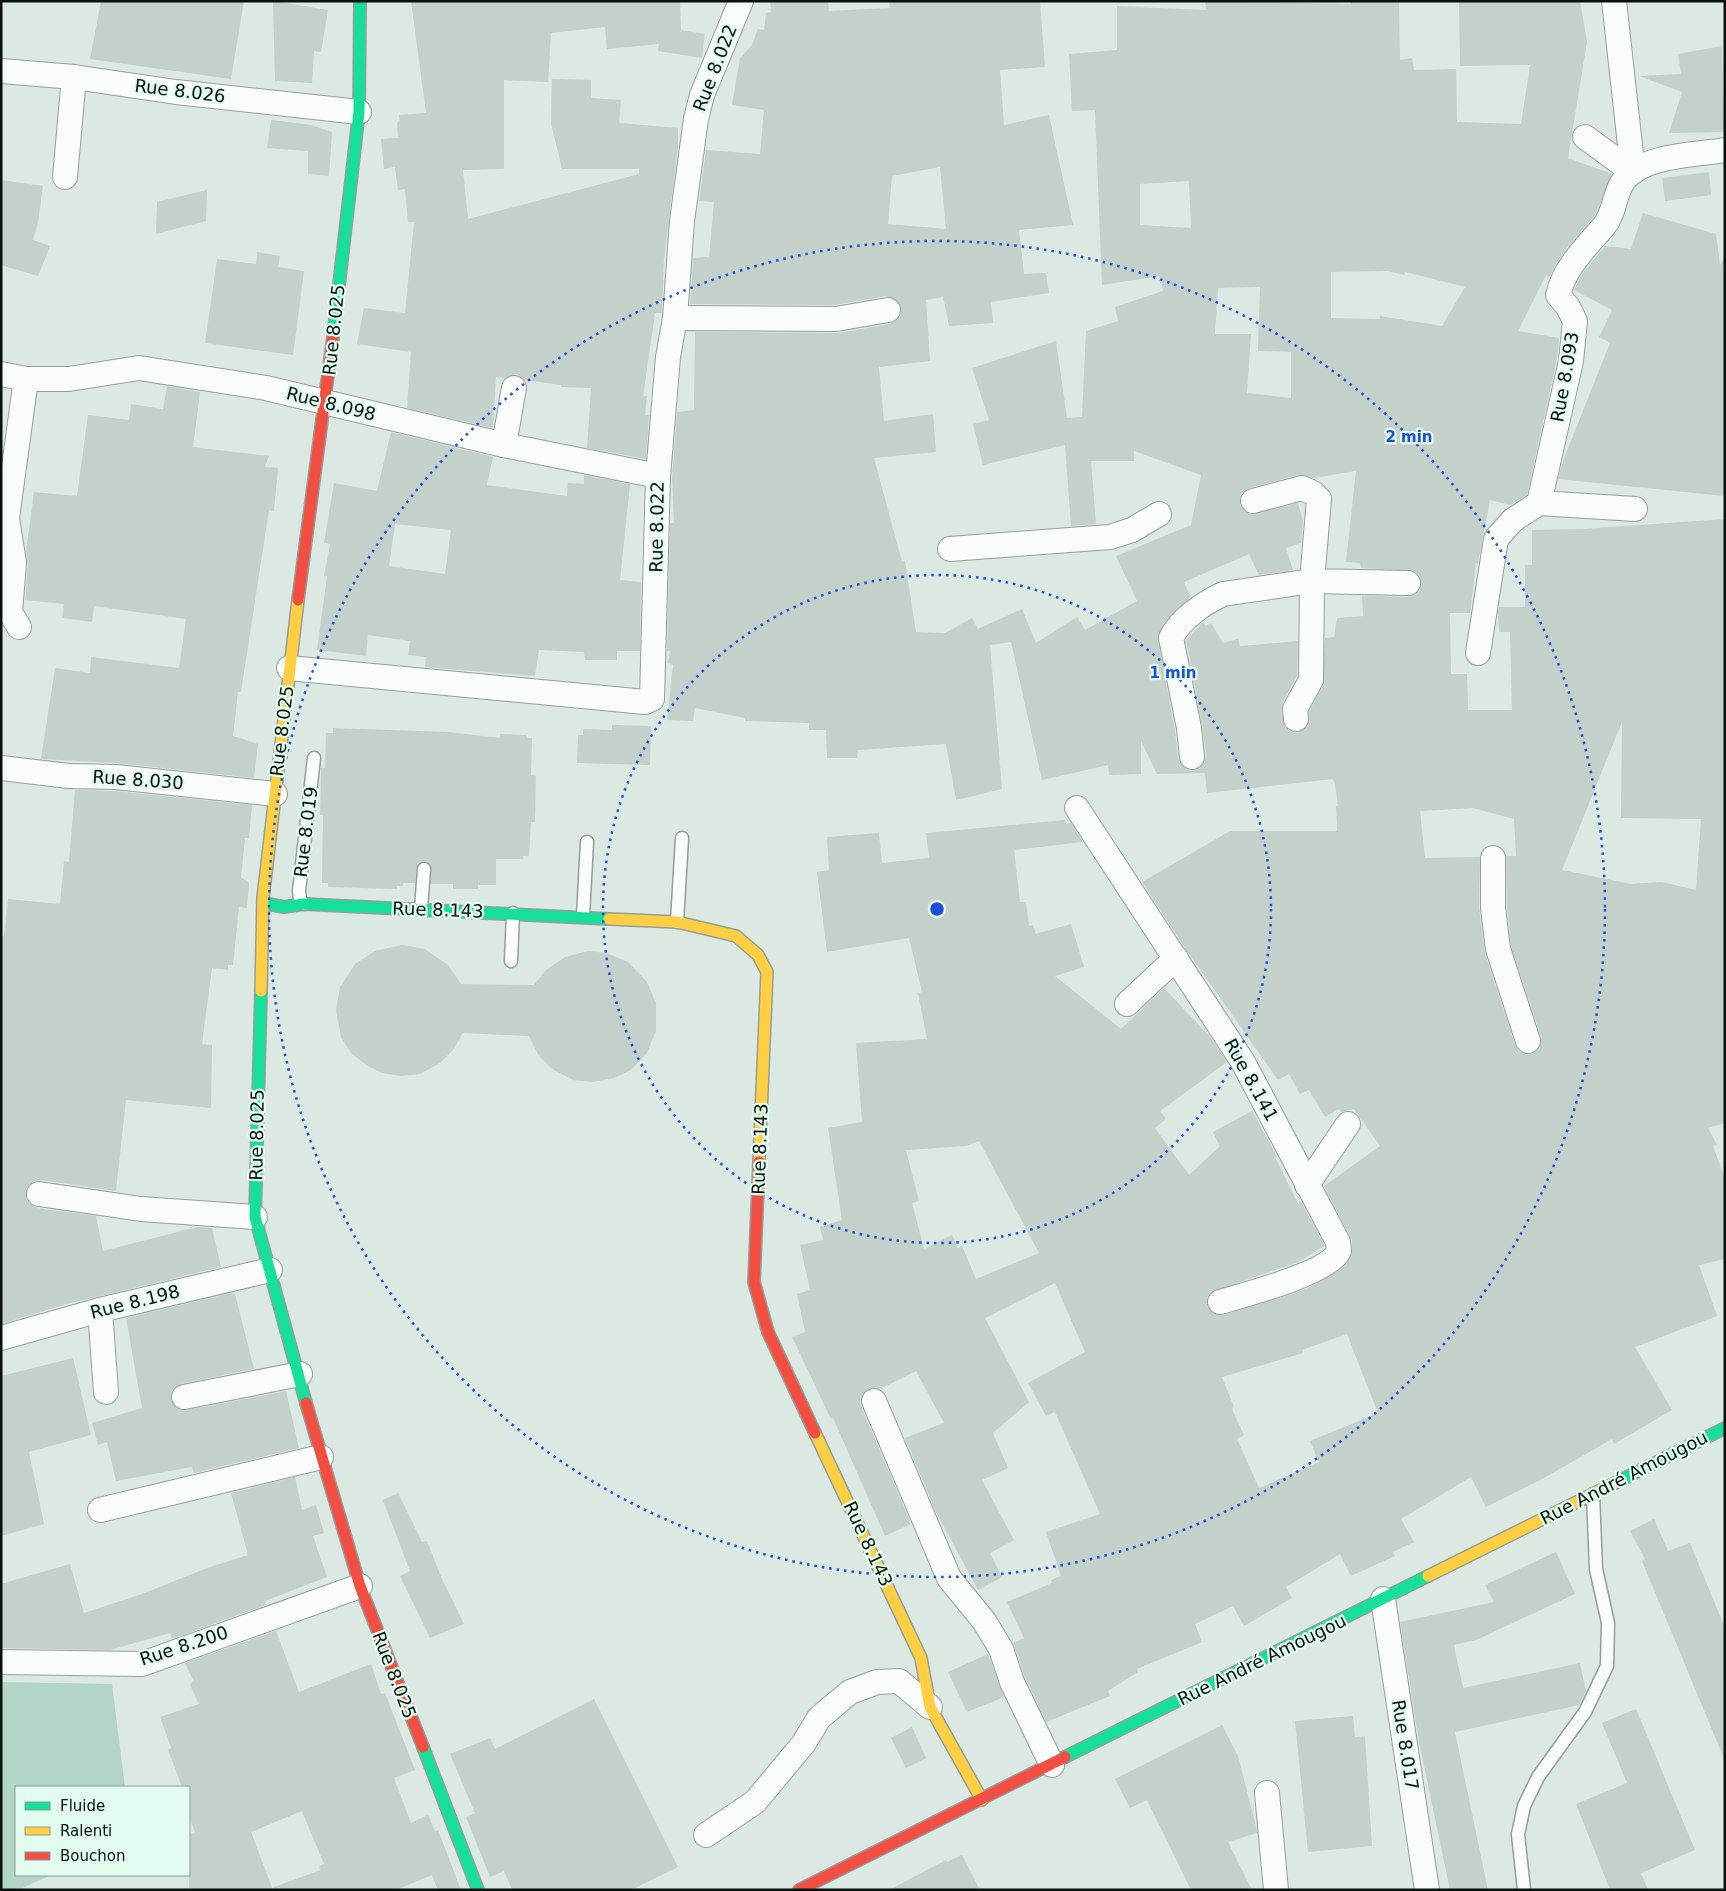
<svg xmlns="http://www.w3.org/2000/svg" width="1726" height="1891" font-family="'DejaVu Sans',sans-serif">
<style>
.green{fill:#b3d5c6}
.building{fill:#c4d0ca;fill-rule:evenodd}
.lines{fill:none;stroke-linecap:round;stroke-linejoin:round}
.lane-casing{stroke:#949f9a;stroke-width:15}
.street-casing{stroke:#949f9a;stroke-width:26}
.fast-casing{stroke:#949f9a;stroke-width:14}
.slow-casing{stroke:#949f9a;stroke-width:14}
.jam-casing{stroke:#949f9a;stroke-width:14}
.lane{stroke:#fafcfb;stroke-width:12}
.street{stroke:#fafcfb;stroke-width:24}
.fast{stroke:#16e098;stroke-width:11}
.slow{stroke:#ffcf43;stroke-width:11}
.jam{stroke:#f24e42;stroke-width:11}
.ring{fill:none;stroke:#1d4ed8;stroke-width:2.5;stroke-dasharray:2.5 5}
.labels{text-anchor:middle;stroke-width:4.5;stroke-linejoin:round;paint-order:stroke}
.street-label{font-size:18px;fill:#08110d;stroke:#e2fcf0}
.centre{fill:#1d4ed8;stroke:#e2fcf0;stroke-width:2.5}
.ring-label{font-size:15px;text-anchor:middle;font-weight:bold;fill:#1d4ed8;stroke:#e2fcf0;stroke-width:4.5;stroke-linejoin:round;paint-order:stroke}
</style>
<rect width="100%" height="100%" fill="#dbe9e2"/>
<path class="green" d="M 1,1682 L 112,1684 L 125,1787 L 16,1787 L 16,1875 L 51,1875 L 18,1890 L 1,1890 Z"/>
<g class="building">
<path d="M 101,1 L 244,1 L 231,79 L 90,59 Z"/>
<path d="M 273,1 L 328,10 L 321,52 L 314,51 L 312,83 L 275,81 Z"/>
<path d="M 411,1 L 680,1 L 681,30 L 705,34 L 702,58 L 658,51 L 659,44 L 607,49 L 605,27 L 551,33 L 548,82 L 504,80 L 504,169 L 463,170 L 468,219 L 639,174 L 639,169 L 562,169 L 551,123 L 552,79 L 591,80 L 591,98 L 621,100 L 619,123 L 678,128 L 678,147 L 664,259 L 662,313 L 655,313 L 643,396 L 647,396 L 645,415 L 649,415 L 646,459 L 587,448 L 591,388 L 561,387 L 561,385 L 525,380 L 516,374 L 505,378 L 496,377 L 493,428 L 407,408 L 411,352 L 357,344 L 364,308 L 405,313 L 414,222 L 408,222 L 405,189 L 398,190 L 395,167 L 384,169 L 381,139 L 398,138 L 397,123 L 400,121 L 399,115 L 426,113 Z"/>
<path d="M 770,1 L 828,1 L 829,11 L 890,8 L 889,1 L 1040,1 L 1045,67 L 1000,70 L 1004,125 L 1049,115 L 1073,225 L 1019,230 L 1024,274 L 1046,273 L 1049,293 L 991,302 L 993,323 L 949,326 L 943,297 L 926,300 L 930,361 L 879,367 L 884,421 L 933,414 L 936,452 L 874,458 L 902,562 L 905,561 L 916,632 L 945,633 L 972,618 L 978,629 L 1022,609 L 1036,643 L 1077,617 L 1085,630 L 1137,601 L 1116,556 L 1191,525 L 1201,475 L 1134,451 L 1134,461 L 1091,461 L 1096,524 L 1071,526 L 1065,445 L 983,465 L 973,424 L 989,420 L 972,368 L 1056,341 L 1067,418 L 1082,417 L 1086,331 L 1118,321 L 1115,307 L 1163,291 L 1160,276 L 1102,285 L 1095,110 L 1072,111 L 1069,54 L 1117,50 L 1117,6 L 1206,10 L 1205,1 L 1351,4 L 1351,1 L 1399,1 L 1400,60 L 1412,58 L 1414,70 L 1456,69 L 1457,122 L 1521,124 L 1530,65 L 1460,66 L 1459,1 L 1580,1 L 1587,42 L 1568,158 L 1612,174 L 1596,214 L 1565,250 L 1549,277 L 1546,275 L 1518,331 L 1559,338 L 1557,359 L 1527,495 L 1510,505 L 1490,500 L 1478,563 L 1476,563 L 1470,613 L 1450,613 L 1451,674 L 1467,674 L 1468,710 L 1512,710 L 1510,632 L 1499,632 L 1498,612 L 1499,607 L 1525,607 L 1525,565 L 1532,565 L 1532,530 L 1583,529 L 1725,519 L 1725,1123 L 1708,1128 L 1717,1145 L 1713,1146 L 1725,1179 L 1725,1259 L 1699,1265 L 1717,1316 L 1635,1347 L 1672,1410 L 1614,1444 L 1612,1439 L 1544,1478 L 1486,1507 L 1471,1477 L 1401,1519 L 1414,1542 L 1393,1552 L 1395,1556 L 1351,1576 L 1340,1554 L 1286,1587 L 1292,1598 L 1244,1626 L 1233,1606 L 1195,1624 L 1202,1642 L 1137,1669 L 1138,1672 L 1108,1691 L 1110,1696 L 1046,1722 L 1025,1677 L 1013,1643 L 1024,1638 L 1007,1602 L 1052,1583 L 1051,1580 L 1061,1576 L 1046,1532 L 1100,1514 L 1055,1412 L 1046,1416 L 1028,1383 L 1085,1352 L 1055,1283 L 985,1318 L 1029,1402 L 993,1433 L 1008,1468 L 982,1480 L 1014,1540 L 990,1553 L 1002,1577 L 978,1590 L 936,1512 L 905,1438 L 944,1423 L 916,1371 L 880,1389 L 868,1389 L 860,1399 L 861,1406 L 911,1524 L 885,1536 L 833,1418 L 831,1419 L 792,1337 L 805,1332 L 797,1294 L 810,1290 L 800,1245 L 823,1240 L 820,1227 L 842,1220 L 828,1128 L 862,1122 L 856,1043 L 927,1039 L 918,993 L 922,992 L 909,938 L 827,952 L 817,872 L 829,870 L 827,837 L 879,833 L 882,863 L 929,858 L 926,833 L 1065,820 L 1066,824 L 1071,823 L 1083,842 L 1014,850 L 1020,902 L 1026,902 L 1029,926 L 1033,925 L 1036,934 L 1071,924 L 1084,967 L 1055,976 L 1121,1029 L 1164,988 L 1212,1039 L 1227,1062 L 1160,1111 L 1166,1119 L 1155,1128 L 1189,1175 L 1220,1146 L 1213,1132 L 1252,1111 L 1277,1156 L 1275,1157 L 1298,1204 L 1301,1202 L 1325,1246 L 1298,1262 L 1211,1292 L 1207,1298 L 1207,1306 L 1211,1312 L 1223,1315 L 1308,1288 L 1342,1268 L 1352,1255 L 1352,1240 L 1324,1186 L 1380,1146 L 1354,1109 L 1341,1112 L 1339,1109 L 1325,1117 L 1309,1090 L 1300,1094 L 1289,1074 L 1278,1080 L 1183,945 L 1142,882 L 1230,831 L 1337,831 L 1336,806 L 1338,806 L 1335,784 L 1333,779 L 1207,793 L 1205,773 L 1157,774 L 1141,741 L 1141,774 L 1109,775 L 1108,765 L 1042,780 L 1011,642 L 990,645 L 1002,789 L 956,800 L 946,744 L 858,750 L 857,758 L 827,758 L 826,730 L 809,730 L 809,723 L 745,721 L 745,718 L 695,708 L 693,721 L 667,720 L 673,665 L 668,663 L 670,651 L 667,651 L 670,523 L 674,523 L 672,477 L 677,412 L 694,410 L 695,332 L 838,333 L 890,324 L 897,320 L 901,314 L 901,307 L 898,301 L 886,296 L 835,305 L 690,304 L 693,258 L 709,257 L 714,202 L 699,201 L 706,150 L 760,154 L 764,110 L 732,105 L 740,58 L 752,45 L 758,29 L 764,30 L 766,13 L 771,12 ZM 940,167 L 946,229 L 888,224 L 892,176 ZM 1189,181 L 1191,228 L 1140,225 L 1140,184 ZM 1387,271 L 1404,275 L 1405,272 L 1465,287 L 1442,326 L 1380,316 L 1380,319 L 1331,318 L 1331,272 ZM 1260,287 L 1258,351 L 1291,352 L 1291,398 L 1247,393 L 1251,334 L 1215,334 L 1218,288 ZM 1356,471 L 1346,562 L 1360,563 L 1361,568 L 1415,571 L 1420,577 L 1420,590 L 1415,595 L 1408,597 L 1362,596 L 1363,616 L 1337,618 L 1334,637 L 1325,638 L 1323,686 L 1309,712 L 1308,725 L 1298,733 L 1291,732 L 1285,727 L 1281,710 L 1283,702 L 1297,676 L 1298,641 L 1240,646 L 1238,639 L 1223,643 L 1211,623 L 1206,626 L 1203,622 L 1202,623 L 1186,640 L 1202,725 L 1206,756 L 1204,763 L 1200,768 L 1193,771 L 1186,769 L 1178,758 L 1175,730 L 1158,640 L 1164,623 L 1191,597 L 1184,582 L 1249,554 L 1259,575 L 1293,570 L 1286,548 L 1301,543 L 1303,521 L 1298,503 L 1250,514 L 1244,511 L 1240,505 L 1240,498 L 1243,492 L 1249,488 L 1298,475 L 1313,478 ZM 1622,722 L 1621,818 L 1701,819 L 1696,890 L 1662,882 L 1631,884 L 1562,870 ZM 1473,808 L 1514,819 L 1516,856 L 1506,856 L 1507,907 L 1511,946 L 1541,1037 L 1538,1050 L 1532,1054 L 1519,1052 L 1515,1045 L 1485,953 L 1479,908 L 1480,857 L 1425,858 L 1420,811 ZM 979,1141 L 1039,1253 L 976,1279 L 962,1246 L 958,1248 L 952,1235 L 924,1249 L 912,1203 L 919,1201 L 906,1150 L 966,1146 ZM 1347,1334 L 1378,1413 L 1310,1441 L 1319,1462 L 1259,1488 L 1237,1439 L 1244,1435 L 1232,1409 L 1234,1407 L 1222,1377 L 1303,1353 L 1302,1350 Z"/>
<path d="M 1722,46 L 1724,132 L 1669,133 L 1682,92 L 1639,76 L 1681,74 L 1678,54 Z"/>
<path d="M 271,120 L 311,125 L 332,132 L 329,176 L 308,174 L 308,151 L 267,148 Z"/>
<path d="M 1709,172 L 1711,195 L 1665,201 L 1662,178 Z"/>
<path d="M 1,180 L 43,186 L 38,222 L 33,240 L 50,246 L 38,276 L 1,265 Z"/>
<path d="M 207,190 L 206,221 L 156,234 L 157,202 Z"/>
<path d="M 1643,213 L 1716,234 L 1720,265 L 1725,257 L 1724,496 L 1558,479 L 1563,461 L 1610,343 L 1599,337 L 1612,310 L 1574,290 L 1582,274 L 1605,246 L 1631,249 Z"/>
<path d="M 257,252 L 280,256 L 278,267 L 304,271 L 293,355 L 205,343 L 217,259 L 256,264 Z"/>
<path d="M 167,386 L 200,392 L 193,447 L 269,456 L 265,467 L 278,468 L 274,511 L 269,510 L 241,692 L 238,692 L 233,736 L 258,744 L 254,778 L 117,763 L 41,759 L 55,668 L 90,673 L 91,657 L 179,668 L 186,619 L 94,606 L 92,622 L 62,618 L 64,604 L 25,600 L 28,564 L 26,553 L 34,492 L 77,496 L 88,415 L 129,420 L 131,404 L 163,409 Z"/>
<path d="M 391,432 L 493,457 L 487,485 L 567,496 L 568,483 L 584,484 L 584,475 L 630,484 L 620,580 L 641,582 L 640,651 L 617,651 L 617,660 L 585,660 L 584,652 L 539,650 L 535,676 L 425,667 L 426,657 L 408,655 L 410,641 L 368,635 L 366,656 L 317,650 L 327,576 L 324,576 L 330,544 L 324,543 L 334,483 L 377,491 ZM 395,524 L 451,530 L 445,574 L 389,566 Z"/>
<path d="M 612,725 L 651,726 L 650,765 L 577,763 L 578,735 L 583,735 L 583,729 L 612,730 Z"/>
<path d="M 333,728 L 448,732 L 500,738 L 500,734 L 526,735 L 527,738 L 532,738 L 531,775 L 536,776 L 535,822 L 531,822 L 529,856 L 523,856 L 523,859 L 496,859 L 496,885 L 478,885 L 478,889 L 453,889 L 453,884 L 431,884 L 431,866 L 424,861 L 417,865 L 415,883 L 403,883 L 403,886 L 397,886 L 397,889 L 328,887 L 328,883 L 322,883 L 323,815 L 320,815 L 321,770 L 321,768 L 325,768 L 326,733 L 333,733 Z"/>
<path d="M 75,790 L 115,791 L 252,805 L 249,838 L 245,838 L 241,877 L 249,883 L 247,908 L 239,907 L 233,965 L 228,965 L 228,970 L 212,968 L 202,1044 L 212,1045 L 211,1108 L 126,1100 L 116,1191 L 41,1180 L 34,1181 L 28,1186 L 26,1199 L 30,1204 L 37,1208 L 96,1216 L 103,1251 L 197,1227 L 212,1228 L 221,1267 L 67,1304 L 1,1324 L 1,936 L 4,936 L 8,899 L 60,904 L 64,861 L 69,862 Z"/>
<path d="M 402,945 L 425,949 L 448,965 L 461,984 L 534,985 L 546,970 L 565,957 L 588,951 L 606,953 L 628,962 L 647,982 L 656,1003 L 656,1031 L 647,1053 L 631,1070 L 614,1078 L 592,1082 L 573,1080 L 552,1069 L 539,1056 L 529,1036 L 463,1033 L 453,1050 L 440,1063 L 420,1074 L 401,1076 L 382,1073 L 366,1065 L 351,1053 L 341,1037 L 336,1010 L 340,987 L 355,964 L 375,951 Z"/>
<path d="M 227,1294 L 235,1294 L 254,1369 L 181,1384 L 171,1392 L 171,1400 L 179,1410 L 187,1410 L 286,1391 L 299,1448 L 194,1473 L 192,1467 L 116,1481 L 107,1442 L 98,1445 L 92,1423 L 142,1408 L 126,1318 Z"/>
<path d="M 73,1358 L 91,1435 L 29,1452 L 44,1524 L 1,1536 L 1,1376 Z"/>
<path d="M 295,1477 L 302,1510 L 316,1505 L 324,1533 L 313,1536 L 327,1577 L 265,1601 L 266,1605 L 172,1639 L 170,1633 L 110,1650 L 1,1648 L 1,1584 L 70,1564 L 84,1613 L 142,1594 L 207,1568 L 248,1555 L 231,1493 Z"/>
<path d="M 398,1493 L 422,1542 L 427,1541 L 442,1579 L 464,1624 L 430,1638 L 400,1576 L 410,1571 L 383,1500 Z"/>
<path d="M 1654,1519 L 1668,1551 L 1690,1543 L 1725,1628 L 1725,1761 L 1642,1561 L 1645,1559 L 1630,1531 Z"/>
<path d="M 1556,1552 L 1575,1594 L 1476,1640 L 1454,1645 L 1463,1688 L 1580,1663 L 1586,1691 L 1579,1705 L 1455,1732 L 1488,1890 L 1450,1890 L 1419,1742 L 1400,1622 L 1494,1602 L 1485,1585 Z"/>
<path d="M 276,1631 L 299,1692 L 371,1664 L 381,1694 L 385,1693 L 415,1770 L 394,1778 L 411,1823 L 428,1815 L 435,1831 L 438,1830 L 461,1890 L 438,1890 L 432,1875 L 396,1890 L 274,1890 L 274,1887 L 321,1870 L 319,1866 L 324,1864 L 302,1811 L 251,1832 L 273,1890 L 189,1890 L 189,1835 L 195,1833 L 189,1815 L 189,1787 L 182,1787 L 168,1750 L 171,1748 L 160,1717 L 199,1704 L 190,1685 L 193,1680 L 185,1663 Z"/>
<path d="M 988,1654 L 1004,1697 L 967,1712 L 948,1672 Z"/>
<path d="M 594,1699 L 678,1867 L 631,1890 L 512,1890 L 504,1871 L 490,1877 L 466,1817 L 475,1813 L 450,1754 L 490,1738 L 495,1749 Z"/>
<path d="M 1636,1709 L 1695,1850 L 1641,1873 L 1648,1890 L 1610,1890 L 1576,1804 L 1627,1783 L 1602,1723 Z"/>
<path d="M 1353,1716 L 1355,1737 L 1365,1736 L 1372,1846 L 1308,1852 L 1295,1721 Z"/>
<path d="M 1222,1725 L 1238,1756 L 1256,1826 L 1257,1833 L 1228,1842 L 1252,1890 L 1191,1890 L 1147,1800 L 1130,1808 L 1115,1779 Z"/>
<path d="M 912,1727 L 926,1758 L 906,1768 L 891,1738 Z"/>
<path d="M 962,1855 L 980,1890 L 889,1890 L 946,1860 L 947,1862 Z"/>
</g>
<g class="lines">
<defs>
<g id="lane">
<path d="M 304,904 L 300,900 L 299,891 L 314,758"/>
<path d="M 421,909 L 424,869"/>
<path d="M 583,916 L 587,842"/>
<path d="M 677,922 L 682,838"/>
<path d="M 511,961 L 513,913"/>
<path d="M 1524,1890 L 1518,1834 L 1524,1806 L 1538,1777 L 1585,1712 L 1607,1666 L 1608,1623 L 1596,1569 L 1593,1494"/>
</g>
<g id="street">
<path d="M 1614,1 L 1633,172"/>
<path d="M 1,71 L 74,77 L 176,92 L 359,112"/>
<path d="M 1585,137 L 1633,172"/>
<path d="M 65,177 L 74,77"/>
<path d="M 675,318 L 836,319 L 888,310"/>
<path d="M 1,374 L 26,379 L 69,379 L 139,368 L 266,388 L 504,445 L 658,476"/>
<path d="M 504,445 L 514,388"/>
<path d="M 1253,501 L 1302,488 L 1313,493 L 1319,499 L 1312,581 L 1408,583"/>
<path d="M 1539,503 L 1635,509"/>
<path d="M 950,549 L 1110,537 L 1132,530 L 1159,514"/>
<path d="M 19,627 L 10,612 L 14,563 L 7,518 L 26,379"/>
<path d="M 1478,653 L 1496,539 L 1513,520 L 1539,503 L 1571,361 L 1575,321 L 1568,307 L 1558,295 C 1564,268 1586,247 1604,226 C 1615,213 1614,193 1624,180 C 1643,155 1695,155 1725,150"/>
<path d="M 289,668 L 645,702 L 652,699 L 658,476 L 668,357 L 675,318 L 682,221 L 696,119 L 702,95 L 741,1"/>
<path d="M 1192,757 L 1189,728 L 1171,638 C 1180,619 1204,603 1223,594 L 1312,581 L 1311,680 L 1295,709 L 1296,719"/>
<path d="M 1,768 L 69,776 L 116,777 L 275,794"/>
<path d="M 1077,808 L 1243,1062 L 1338,1242 L 1339,1251 C 1329,1273 1244,1295 1220,1302"/>
<path d="M 1493,858 L 1493,908 L 1498,949 L 1528,1041"/>
<path d="M 1127,1004 L 1176,958"/>
<path d="M 1307,1185 L 1348,1124"/>
<path d="M 39,1194 L 141,1209 L 255,1217"/>
<path d="M 100,1310 L 106,1392"/>
<path d="M 1,1338 L 100,1310 L 270,1270"/>
<path d="M 184,1397 L 300,1374"/>
<path d="M 874,1401 L 949,1578 L 984,1621 L 1001,1649 L 1012,1682 L 1052,1765"/>
<path d="M 100,1510 L 321,1457"/>
<path d="M 1383,1599 L 1427,1890"/>
<path d="M 1,1662 L 142,1664 L 360,1586"/>
<path d="M 1267,1793 L 1276,1890"/>
<path d="M 706,1835 L 755,1802 L 804,1743 L 819,1718 L 850,1692 L 877,1682 L 899,1681 L 930,1707"/>
</g>
<g id="fast">
<path d="M 333,337 L 359,112 L 360,1"/>
<path d="M 263,903 L 284,907 L 304,904 L 609,919"/>
<path d="M 261,991 L 255,1217 L 306,1403"/>
<path d="M 1615,1483 L 1725,1428"/>
<path d="M 423,1747 L 478,1890"/>
<path d="M 1065,1757 L 1428,1576"/>
</g>
<g id="slow">
<path d="M 609,919 L 677,922 L 736,936 L 758,955 L 767,972 L 759,1162"/>
<path d="M 261,991 L 263,898 L 298,600"/>
<path d="M 815,1433 L 921,1658 L 930,1707 L 982,1800"/>
<path d="M 1428,1576 L 1615,1483"/>
</g>
<g id="jam">
<path d="M 298,600 L 333,337"/>
<path d="M 759,1162 L 754,1282 L 768,1332 L 815,1433"/>
<path d="M 306,1403 L 360,1586 L 423,1747"/>
<path d="M 799,1890 L 1065,1757"/>
</g>
</defs>
<use href="#lane" class="lane-casing"/>
<use href="#street" class="street-casing"/>
<use href="#fast" class="fast-casing"/>
<use href="#slow" class="slow-casing"/>
<use href="#jam" class="jam-casing"/>
<use href="#lane" class="lane"/>
<use href="#street" class="street"/>
<use href="#fast" class="fast"/>
<use href="#slow" class="slow"/>
<use href="#jam" class="jam"/>
</g>
<g class="ring">
<circle cx="937" cy="909" r="334"/>
<circle cx="937" cy="909" r="668"/>
</g>
<g class="labels">
<g class="street-label">
<text transform="translate(715 68) rotate(-69)" y="6">Rue 8.022</text>
<text transform="translate(180 91) rotate(7)" y="6">Rue 8.026</text>
<text transform="translate(334 330) rotate(-84)" y="6">Rue 8.025</text>
<text transform="translate(1565 377) rotate(-80)" y="6">Rue 8.093</text>
<text transform="translate(331 404) rotate(14)" y="6">Rue 8.098</text>
<text transform="translate(657 527) rotate(-89)" y="6">Rue 8.022</text>
<text transform="translate(282 731) rotate(-83)" y="6">Rue 8.025</text>
<text transform="translate(138 780) rotate(4)" y="6">Rue 8.030</text>
<text transform="translate(306 832) rotate(-83)" y="6">Rue 8.019</text>
<text transform="translate(438 910) rotate(2)" y="6">Rue 8.143</text>
<text transform="translate(1251 1080) rotate(61)" y="6">Rue 8.141</text>
<text transform="translate(257 1135) rotate(-89)" y="6">Rue 8.025</text>
<text transform="translate(760 1149) rotate(-88)" y="6">Rue 8.143</text>
<text transform="translate(135 1302) rotate(-14)" y="6">Rue 8.198</text>
<text transform="translate(1624 1478) rotate(-27)" y="6">Rue André Amougou</text>
<text transform="translate(868 1544) rotate(65)" y="6">Rue 8.143</text>
<text transform="translate(184 1646) rotate(-18)" y="6">Rue 8.200</text>
<text transform="translate(1262 1660) rotate(-26)" y="6">Rue André Amougou</text>
<text transform="translate(394 1675) rotate(69)" y="6">Rue 8.025</text>
<text transform="translate(1405 1745) rotate(81)" y="6">Rue 8.017</text>
</g>
</g>
<circle cx="937" cy="909" r="8" class="centre"/>
<g class="ring-label">
<text x="1409" y="442">2 min</text>
<text x="1173" y="678">1 min</text>
</g>
<rect width="1726" height="1891" fill="none" stroke="#08110d" stroke-width="5"/>
<rect x="15" y="1786" width="175" height="90" fill="#e2fcf0" stroke="#8b9e95"/>
<rect x="25" y="1802" width="25" height="8" fill="#16e098" stroke="#8b9e95"/>
<text x="60" y="1811" font-size="15" fill="#08110d">Fluide</text>
<rect x="25" y="1827" width="25" height="8" fill="#ffcf43" stroke="#8b9e95"/>
<text x="60" y="1836" font-size="15" fill="#08110d">Ralenti</text>
<rect x="25" y="1852" width="25" height="8" fill="#f24e42" stroke="#8b9e95"/>
<text x="60" y="1861" font-size="15" fill="#08110d">Bouchon</text>
</svg>
